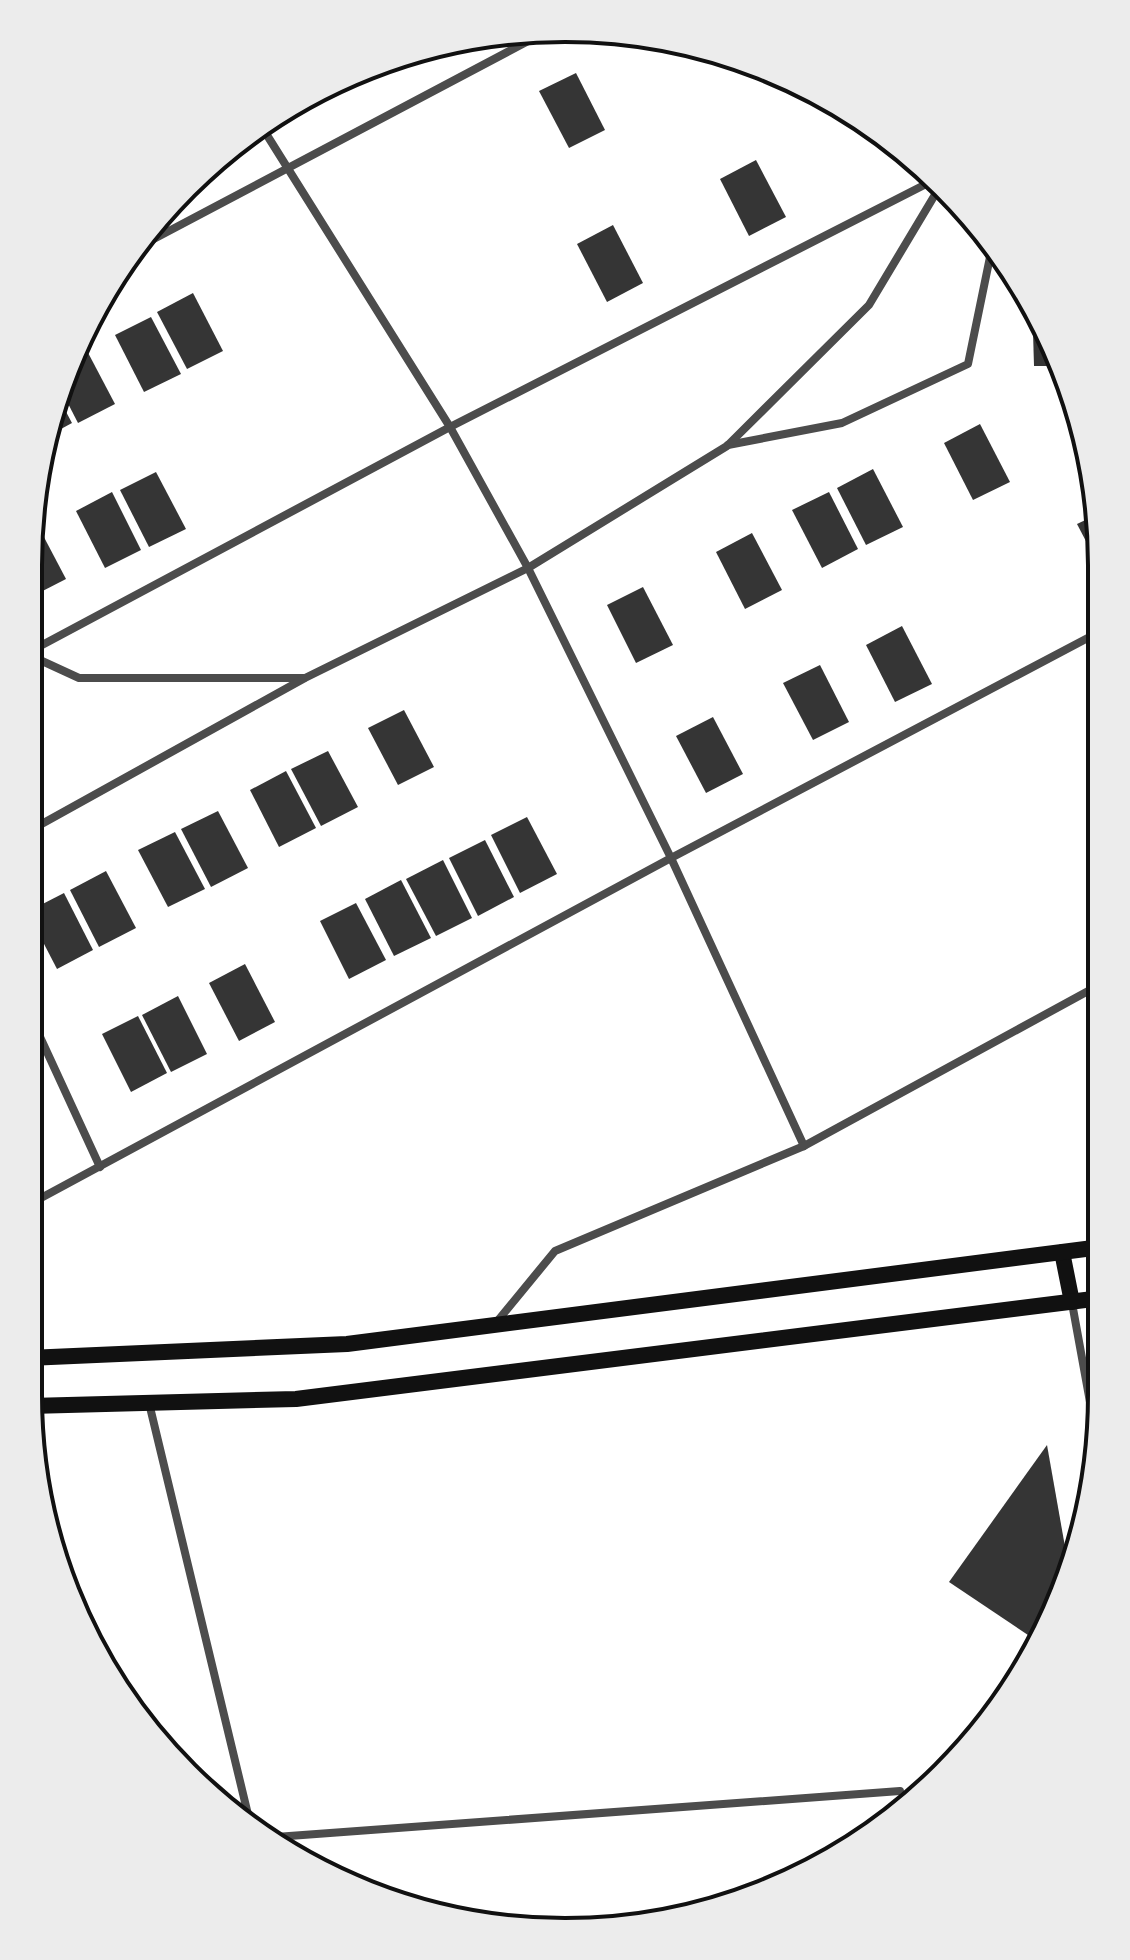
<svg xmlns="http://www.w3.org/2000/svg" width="1130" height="1960" font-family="'IBM Plex Sans',sans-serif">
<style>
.building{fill:#353535}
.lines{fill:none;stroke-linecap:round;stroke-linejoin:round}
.minor{stroke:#4c4c4c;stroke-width:8}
.secondary{stroke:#111;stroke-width:16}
.rim{fill:none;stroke:#111;stroke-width:4}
</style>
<rect width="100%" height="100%" fill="#fff"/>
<g class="building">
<path d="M 460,38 L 466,38 L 431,56 L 427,48 Z"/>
<path d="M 576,73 L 605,130 L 569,148 L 539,91 Z"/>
<path d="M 756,160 L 786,217 L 749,236 L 720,179 Z"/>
<path d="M 613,225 L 643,283 L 607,302 L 577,244 Z"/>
<path d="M 193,293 L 223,351 L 187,369 L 157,312 Z"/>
<path d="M 151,317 L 181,374 L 144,392 L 115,335 Z"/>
<path d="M 1033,332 L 1046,332 L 1061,366 L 1034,366 Z"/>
<path d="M 85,347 L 115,404 L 78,423 L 59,386 L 77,351 Z"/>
<path d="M 56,393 L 72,423 L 48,436 L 50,424 Z"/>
<path d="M 980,424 L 1010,482 L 973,500 L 944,443 Z"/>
<path d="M 873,469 L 903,527 L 866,545 L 837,488 Z"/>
<path d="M 156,472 L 186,529 L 149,547 L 120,490 Z"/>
<path d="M 112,492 L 141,550 L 105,568 L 76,511 Z"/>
<path d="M 829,492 L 858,549 L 822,568 L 792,510 Z"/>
<path d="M 1098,514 L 1101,529 L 1101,570 L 1077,524 Z"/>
<path d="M 36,522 L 66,579 L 29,598 L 29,529 L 30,525 Z"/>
<path d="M 752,533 L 782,590 L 745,609 L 716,552 Z"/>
<path d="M 643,587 L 673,645 L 636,663 L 607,605 Z"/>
<path d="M 902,626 L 932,684 L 895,702 L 866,645 Z"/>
<path d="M 820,665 L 849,722 L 813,740 L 783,683 Z"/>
<path d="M 404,710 L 434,767 L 398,785 L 368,728 Z"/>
<path d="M 713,717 L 743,774 L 706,793 L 676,736 Z"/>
<path d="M 328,751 L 358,807 L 321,826 L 291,769 Z"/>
<path d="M 286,771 L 316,828 L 279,847 L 250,790 Z"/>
<path d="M 218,811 L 248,868 L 211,887 L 181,829 Z"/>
<path d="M 527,817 L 557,874 L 520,893 L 491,835 Z"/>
<path d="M 175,832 L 205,889 L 168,907 L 138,850 Z"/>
<path d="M 485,840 L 514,897 L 478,916 L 449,858 Z"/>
<path d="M 443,860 L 472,918 L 436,936 L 406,879 Z"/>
<path d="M 106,871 L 136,928 L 99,947 L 70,890 Z"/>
<path d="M 401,880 L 431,938 L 394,956 L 365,899 Z"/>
<path d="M 64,893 L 93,950 L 57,969 L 29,915 L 29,911 Z"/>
<path d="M 356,903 L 386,960 L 349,979 L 320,921 Z"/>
<path d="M 245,964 L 275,1022 L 239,1041 L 209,983 Z"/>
<path d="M 178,996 L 207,1054 L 171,1072 L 142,1015 Z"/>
<path d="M 138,1016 L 167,1073 L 131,1092 L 102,1034 Z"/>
<path d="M 1047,1445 L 1070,1575 L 1037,1641 L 949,1582 Z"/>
</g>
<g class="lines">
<g class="minor">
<path d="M 260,124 L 450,427 L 528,568 L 671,858 L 804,1146"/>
<path d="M 131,251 L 549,30"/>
<path d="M 728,445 L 842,423 L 968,364 L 990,257 L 971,220"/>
<path d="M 29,652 L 450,427 L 936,179"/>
<path d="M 29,655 L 79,678 L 304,678"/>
<path d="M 29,831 L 305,678 L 528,568 L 727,446 L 869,305 L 942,183"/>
<path d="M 29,1013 L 100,1167"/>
<path d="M 28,1205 L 671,858 L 1101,631"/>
<path d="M 1072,1303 L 1098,1446"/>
<path d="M 495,1324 L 555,1251 L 804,1146 L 1101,984"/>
<path d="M 149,1403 L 251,1827"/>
<path d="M 262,1838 L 900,1791"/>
</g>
<g class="secondary">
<path d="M 1062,1252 L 1072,1302"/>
<path d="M 28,1358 L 347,1344 L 1101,1247"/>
<path d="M 30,1406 L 296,1399 L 1101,1298"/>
</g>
</g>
<path d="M0 0H1130V1960H0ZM565 42H565A523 523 0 0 1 1088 565V1395A523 523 0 0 1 565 1918H565A523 523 0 0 1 42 1395V565A523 523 0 0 1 565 42Z" fill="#ececec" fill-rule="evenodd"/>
<path class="rim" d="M565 42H565A523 523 0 0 1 1088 565V1395A523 523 0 0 1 565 1918H565A523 523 0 0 1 42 1395V565A523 523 0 0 1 565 42Z"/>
</svg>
